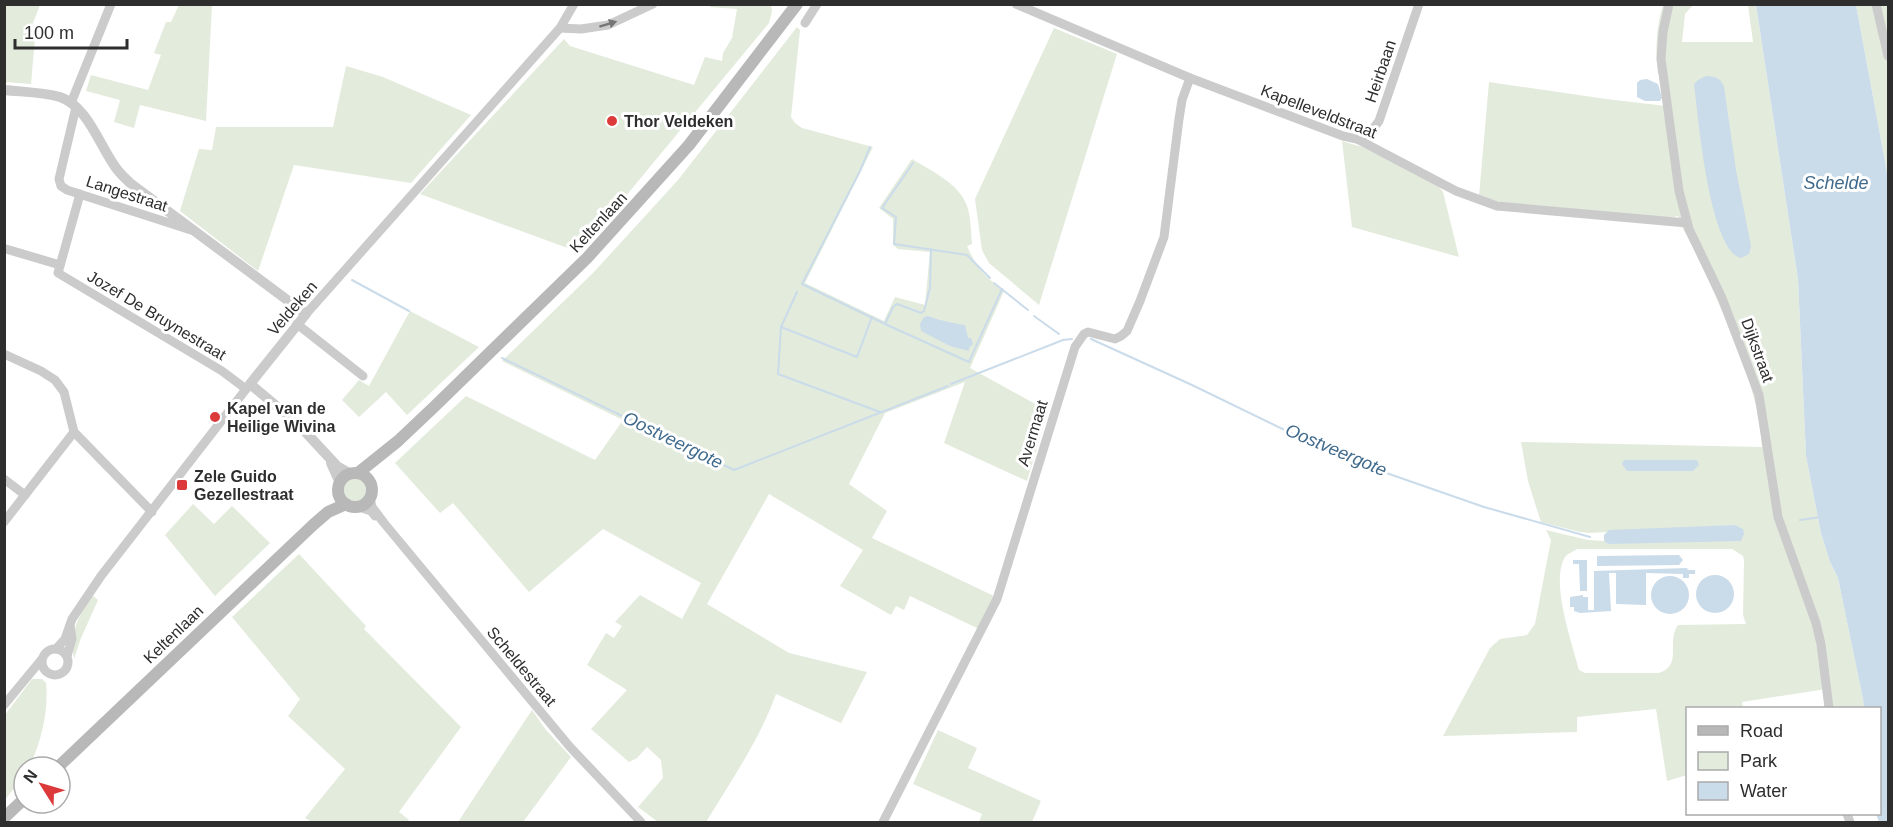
<svg xmlns="http://www.w3.org/2000/svg" width="1893" height="827" font-family="Arial,sans-serif">
<style>
.green{fill:#e3ebdc;fill-rule:evenodd}
.water{fill:#cadbea}
.lines{fill:none;stroke-linecap:round;stroke-linejoin:round}
.stream{stroke:#cadbea;stroke-width:2}
.minor{stroke:#cbcbcb;stroke-width:9}
.tertiary{stroke:#cbcbcb;stroke-width:10}
.secondary{stroke:#b8b8b8;stroke-width:12}
.oneway{fill:#757575}
.poi-dot{fill:#dc393b;stroke:#fff;stroke-width:2}
.labels{text-anchor:middle;stroke-width:6;stroke-linejoin:round;paint-order:stroke}
.street-label{font-size:16px;fill:#2e2e2e;stroke:#fff}
.poi-label{font-size:16px;font-weight:bold;fill:#2e2e2e;stroke:#fff;text-anchor:start}
.water-label{font-size:18px;font-style:italic;fill:#406a8c;stroke:#fff}
</style>
<rect width="100%" height="100%" fill="#fff"/>
<g class="green">
<path d="M 4,5 L 40,5 L 28,36 L 35,38 L 31,84 L 5,82 Z"/>
<path d="M 179,5 L 212,5 L 206,121 L 140,105 L 134,128 L 114,122 L 120,100 L 86,91 L 91,75 L 148,90 L 161,55 L 154,53 L 166,22 L 171,22 Z"/>
<path d="M 710,5 L 771,5 L 772,11 L 769,23 L 625,197 L 576,251 L 420,194 L 564,39 L 570,46 L 694,85 L 705,57 L 722,61 L 723,53 L 732,38 L 737,9 L 710,7 Z"/>
<path d="M 1663,5 L 1693,5 L 1685,14 L 1682,42 L 1753,42 L 1748,5 L 1756,5 L 1798,279 L 1806,456 L 1821,533 L 1830,562 L 1838,578 L 1863,699 L 1864,708 L 1829,708 L 1826,689 L 1742,702 L 1743,708 L 1688,708 L 1687,775 L 1667,781 L 1656,709 L 1577,717 L 1577,732 L 1443,736 L 1490,648 L 1500,639 L 1527,635 L 1535,624 L 1551,540 L 1546,530 L 1588,540 L 1604,541 L 1608,544 L 1743,529 L 1735,525 L 1589,533 L 1580,532 L 1541,522 L 1528,481 L 1521,442 L 1762,447 C 1761,409 1746,371 1732,336 C 1717,297 1700,260 1680,223 L 1678,216 L 1669,218 L 1500,202 L 1479,196 L 1489,82 L 1606,99 L 1666,106 L 1662,75 L 1658,74 C 1655,50 1656,28 1663,5 ZM 1577,549 L 1732,549 L 1743,556 L 1744,560 L 1743,615 L 1746,624 L 1678,625 C 1666,642 1683,665 1659,673 L 1585,673 L 1579,670 C 1572,643 1550,582 1565,557 C 1568,553 1573,552 1577,549 Z"/>
<path d="M 1856,5 L 1888,5 L 1888,178 Z"/>
<path d="M 797,27 L 800,30 L 791,117 L 795,123 L 802,128 L 873,147 L 805,283 L 884,321 L 895,297 L 925,305 L 930,252 L 898,249 L 893,245 L 893,219 L 879,208 L 912,159 C 931,171 959,183 967,206 C 971,217 971,232 972,244 L 967,246 C 977,268 984,276 1004,291 L 970,368 L 1048,411 L 1027,481 L 944,443 L 965,382 L 885,413 L 849,484 L 887,511 L 872,538 L 994,596 L 979,629 L 910,596 L 904,610 L 896,606 L 891,615 L 840,586 L 863,550 L 769,494 L 707,604 L 789,653 L 867,672 L 841,723 L 776,694 C 760,739 731,781 706,822 L 658,822 L 638,807 L 663,778 L 661,760 L 647,747 L 637,758 L 629,762 L 591,729 L 627,690 L 587,665 L 606,633 L 614,638 L 622,626 L 615,622 L 640,595 L 682,619 L 701,583 L 603,529 L 529,592 L 453,503 L 440,513 L 395,463 L 466,396 L 595,460 L 623,420 L 502,361 L 593,273 L 678,180 Z"/>
<path d="M 1054,28 L 1117,54 L 1039,305 L 989,263 L 982,250 L 975,199 Z"/>
<path d="M 346,66 L 383,77 L 471,115 L 411,183 L 294,165 L 258,271 L 180,211 L 199,149 L 212,150 L 216,127 L 333,127 Z"/>
<path d="M 1342,141 L 1362,147 L 1437,184 L 1443,192 L 1459,257 L 1352,227 Z"/>
<path d="M 410,311 L 479,347 L 407,415 L 386,392 L 359,417 L 342,400 L 359,380 L 369,386 Z"/>
<circle cx="355" cy="490" r="11"/>
<path d="M 193,504 L 214,524 L 232,506 L 270,543 L 215,596 L 165,535 Z"/>
<path d="M 299,554 L 366,626 L 364,629 L 461,727 L 399,812 L 409,820 L 407,822 L 312,822 L 305,818 L 345,769 L 288,716 L 300,699 L 232,617 Z"/>
<path d="M 93,596 L 98,600 L 81,638 L 74,659 C 70,632 77,617 93,596 Z"/>
<path d="M 32,679 L 42,679 L 46,683 C 49,710 41,743 29,767 L 24,767 L 24,775 L 5,800 L 5,715 Z"/>
<path d="M 532,710 L 546,730 L 571,757 L 523,822 L 458,822 Z"/>
<path d="M 938,730 L 977,748 L 968,768 L 1041,801 L 1032,822 L 979,822 L 982,814 L 913,784 Z"/>
</g>
<g class="water">
<path d="M 1756,5 L 1856,5 L 1888,178 L 1888,822 L 1879,822 L 1876,814 L 1880,814 L 1880,708 L 1864,708 L 1863,699 L 1838,578 L 1830,562 L 1821,533 L 1806,456 L 1798,279 Z"/>
<path d="M 1706,76 C 1716,77 1720,77 1724,87 L 1736,170 L 1751,246 L 1749,254 L 1741,258 C 1709,250 1698,115 1694,84 L 1698,80 Z"/>
<path d="M 1647,79 L 1658,84 L 1662,98 L 1660,101 L 1645,101 L 1637,97 L 1637,83 L 1640,80 Z"/>
<path d="M 928,316 C 934,319 957,324 965,325 L 968,338 L 971,338 L 973,344 L 969,348 L 969,351 L 950,346 L 921,331 L 920,324 L 924,317 Z"/>
<path d="M 1624,460 L 1697,460 L 1699,465 L 1693,471 L 1627,471 L 1622,464 Z"/>
<path d="M 1735,525 L 1743,529 L 1744,534 L 1741,541 L 1608,544 L 1604,541 L 1604,535 L 1609,530 Z"/>
<path d="M 1679,555 L 1683,560 L 1679,565 L 1597,566 L 1597,556 Z"/>
<path d="M 1573,560 L 1587,560 L 1587,591 L 1580,591 L 1579,564 L 1573,564 Z"/>
<path d="M 1687,568 L 1688,570 L 1695,570 L 1695,574 L 1689,574 L 1689,578 L 1683,578 L 1683,574 L 1646,573 L 1646,605 L 1616,604 L 1616,573 L 1609,573 L 1611,611 L 1580,613 L 1574,611 L 1574,607 L 1570,607 L 1570,597 L 1583,595 L 1583,597 L 1588,597 L 1588,610 L 1594,610 L 1594,571 Z"/>
<circle cx="1715" cy="594" r="19"/>
<circle cx="1670" cy="595" r="19"/>
</g>
<g class="lines">
<g class="stream">
<path d="M 870,147 L 860,171 L 802,284 L 885,324"/>
<path d="M 913,163 L 882,208 L 896,217 L 894,244 L 967,255 L 990,278"/>
<path d="M 931,249 L 930,288 L 924,311 L 921,313 L 897,304 L 893,307 L 885,324 L 969,362 L 1002,289"/>
<path d="M 352,280 L 409,311"/>
<path d="M 994,283 L 1028,310"/>
<path d="M 797,292 L 781,327 L 857,357 L 872,317"/>
<path d="M 1034,316 L 1059,334"/>
<path d="M 781,327 L 778,374 L 880,412"/>
<path d="M 1091,339 L 1192,385 L 1303,439 L 1372,468 L 1484,507 L 1590,537"/>
<path d="M 502,358 L 734,470 L 948,386"/>
<path d="M 951,384 L 1063,340 L 1072,339"/>
<path d="M 1800,520 L 1821,517"/>
</g>
<g class="minor">
<path d="M 1016,4 L 1190,78 L 1343,136 L 1357,139 L 1456,191 L 1497,206 L 1687,223"/>
<path d="M 1669,4 L 1663,32 L 1661,59 L 1679,191 L 1689,229 L 1722,298 L 1759,395 L 1778,517 L 1816,623 L 1821,644 L 1829,708"/>
<path d="M 1876,4 L 1888,56"/>
<path d="M 805,23 L 817,4"/>
<path d="M 560,28 L 581,29 L 608,25 L 653,4"/>
<path d="M 71,103 L 111,4"/>
<path d="M 76,107 L 59,179 L 61,186 L 67,190 L 191,230"/>
<path d="M 1357,139 L 1370,133 L 1379,121 L 1419,4"/>
<path d="M 80,194 L 58,273 L 222,371 L 246,389"/>
<path d="M 6,249 L 60,265"/>
<path d="M 306,314 L 560,28 L 574,4"/>
<path d="M 297,324 L 363,376"/>
<path d="M 4,354 L 41,371 L 55,380 L 64,392 L 74,432 L 152,512"/>
<path d="M 4,479 L 25,495"/>
<path d="M 370,498 L 372,507 L 384,523 L 570,747 L 641,822"/>
<path d="M 359,507 L 371,511 L 375,516"/>
<path d="M 4,522 L 74,432"/>
<circle cx="55" cy="662" r="13"/>
<path d="M 56,649 L 65,639 L 72,619 L 101,576 L 250,384"/>
<path d="M 67,656 L 72,639 L 70,626"/>
<path d="M 4,705 L 42,659"/>
<path d="M 1847,814 L 1850,822"/>
<path d="M 883,822 L 997,599 L 1075,347 L 1084,334 L 1088,332 L 1115,339 L 1121,336 L 1127,331 L 1140,301 L 1164,237 L 1179,119 L 1182,100 L 1190,78"/>
</g>
<g class="tertiary">
<path d="M 4,90 C 23,92 42,92 60,97 C 87,106 99,144 114,165 C 118,172 124,177 130,183 L 306,314 L 250,384 L 298,424 L 337,466 L 351,474"/>
<path d="M 331,463 L 340,483"/>
</g>
<g class="secondary">
<path d="M 358,473 L 398,441 L 435,406 L 587,258 L 689,145 L 797,4"/>
<circle cx="355" cy="490" r="17"/>
<path d="M 58,767 L 313,525 L 328,512 L 346,504"/>
<path d="M 4,818 L 24,799"/>
</g>
</g>
<defs><path id="oneway-solid" d="M-6-.8H1V-3.2L6.5 0L1 3.2V.8H-6Z" transform="scale(1.5)"/></defs>
<use class="oneway" href="#oneway-solid" transform="translate(608 24) rotate(-17)"/>
<g class="poi-dot">
<circle cx="612" cy="121" r="6"/>
<circle cx="215" cy="417" r="6"/>
<rect x="176" y="479" width="12" height="12" rx="3"/>
</g>
<g class="labels">
<g class="street-label">
<text transform="translate(1380 71) rotate(-71)" y="6">Heirbaan</text>
<text transform="translate(1319 111) rotate(21)" y="6">Kapelleveldstraat</text>
<text transform="translate(127 193) rotate(18)" y="6">Langestraat</text>
<text transform="translate(598 222) rotate(-47)" y="6">Keltenlaan</text>
<text transform="translate(292 308) rotate(-49)" y="6">Veldeken</text>
<text transform="translate(157 315) rotate(31)" y="6">Jozef De Bruynestraat</text>
<text transform="translate(1758 350) rotate(70)" y="6">Dijkstraat</text>
<text transform="translate(1032 433) rotate(-73)" y="6">Avermaat</text>
<text transform="translate(173 634) rotate(-44)" y="6">Keltenlaan</text>
<text transform="translate(522 666) rotate(50)" y="6">Scheldestraat</text>
</g>
<g class="poi-label">
<text x="624" y="127">Thor Veldeken</text>
<text x="227" y="414">Kapel van de<tspan x="227" dy="18">Heilige Wivina</tspan></text>
<text x="194" y="482">Zele Guido<tspan x="194" dy="18">Gezellestraat</tspan></text>
</g>
<g class="water-label">
<text x="1836" y="189">Schelde</text>
<text transform="translate(673 440) rotate(26)" y="6">Oostveergote</text>
<text transform="translate(1336 450) rotate(23)" y="6">Oostveergote</text>
</g>
</g>
<rect width="1893" height="827" fill="none" stroke="#2e2e2e" stroke-width="12"/>
<rect x="1686" y="707" width="195" height="108" fill="#ffffff" stroke="#ababab" stroke-width="1.5"/>
<rect x="1698" y="726" width="30" height="9" fill="#b8b8b8" stroke="#ababab" stroke-width="1.5"/>
<text x="1740" y="737" font-size="18" fill="#2e2e2e">Road</text>
<rect x="1698" y="752" width="30" height="18" fill="#e3ebdc" stroke="#ababab" stroke-width="1.5"/>
<text x="1740" y="767" font-size="18" fill="#2e2e2e">Park</text>
<rect x="1698" y="782" width="30" height="18" fill="#cadbea" stroke="#ababab" stroke-width="1.5"/>
<text x="1740" y="797" font-size="18" fill="#2e2e2e">Water</text>
<g transform="translate(42 785) rotate(307)"><circle r="28" fill="#ffffff" stroke="#ababab" stroke-width="1.5"/>
<path d="M0-4.5L10 22L0 15L-10 22Z" fill="#dc393b"/>
<text y="-9" font-size="16" font-weight="bold" text-anchor="middle" fill="#2e2e2e">N</text>
</g>
<path d="M15 39v9h112v-9" fill="none" stroke="#2e2e2e" stroke-width="3"/>
<text x="24" y="39" font-size="18" fill="#2e2e2e" stroke="#ffffff" stroke-width="4.5" paint-order="stroke">100 m</text>
</svg>
